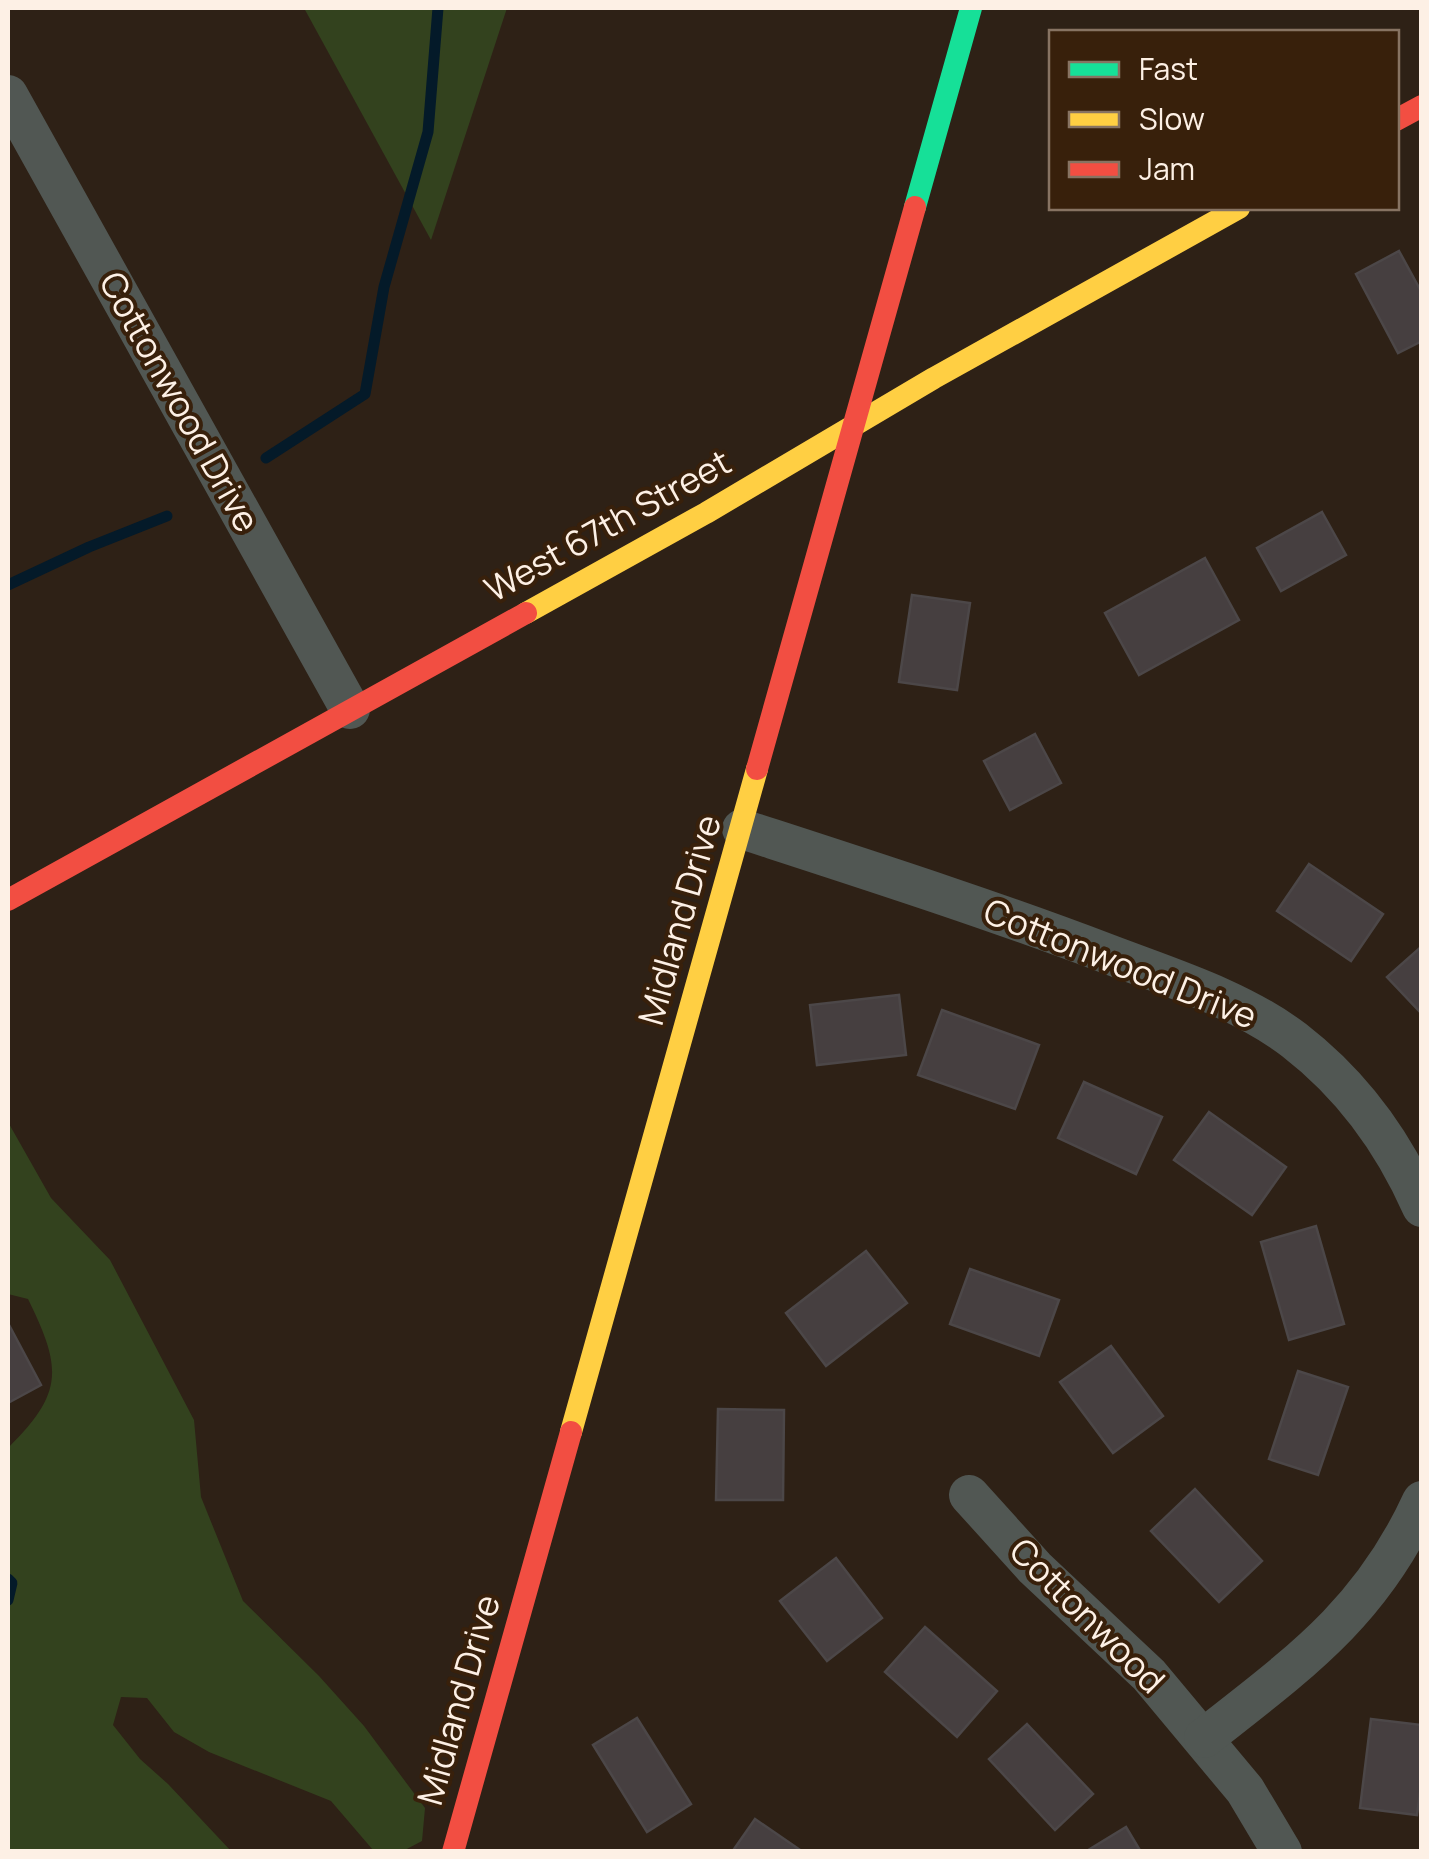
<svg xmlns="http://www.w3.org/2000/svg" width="1429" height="1859" font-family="Manrope,sans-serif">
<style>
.green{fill:#33421e}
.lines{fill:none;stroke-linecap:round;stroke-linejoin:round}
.stream{stroke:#041a29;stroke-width:11}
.building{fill:#463f40;stroke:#4c4748;stroke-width:2.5}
.street{stroke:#515753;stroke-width:40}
.fast{stroke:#16e098;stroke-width:22}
.slow{stroke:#ffcf43;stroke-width:22}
.jam{stroke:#f24e42;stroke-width:22}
.labels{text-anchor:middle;stroke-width:8;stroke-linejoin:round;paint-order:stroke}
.street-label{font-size:35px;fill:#fdf0e5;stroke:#38200b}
</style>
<rect width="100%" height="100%" fill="#2e2116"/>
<g class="green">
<path d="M 304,8 L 507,8 L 431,240 Z"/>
<path d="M 8,1122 L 51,1198 L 110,1260 L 194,1420 L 201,1497 L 243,1601 L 319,1676 L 364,1726 L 425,1808 L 422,1841 L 403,1851 L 373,1850 L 331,1801 L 209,1752 L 174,1732 L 147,1698 L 121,1697 L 113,1725 L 140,1759 L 168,1784 L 231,1851 L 8,1851 L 8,1448 C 64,1393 62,1368 28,1299 L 8,1294 Z"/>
</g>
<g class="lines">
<g class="stream">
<path d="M 266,458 L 365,394 L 384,287 L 428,132 L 438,8"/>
<path d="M 8,585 L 89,547 L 167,516"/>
<path d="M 8,1579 L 12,1583 L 8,1600"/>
</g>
</g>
<g class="building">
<path d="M 1399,251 L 1422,293 L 1422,341 L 1398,353 L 1356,274 Z"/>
<path d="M 1322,512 L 1346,555 L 1281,591 L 1257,548 Z"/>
<path d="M 1205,558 L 1239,620 L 1139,675 L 1105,613 Z"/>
<path d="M 912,595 L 970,603 L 957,690 L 899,682 Z"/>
<path d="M 1035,734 L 1061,783 L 1010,810 L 984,761 Z"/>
<path d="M 1309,864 L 1383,914 L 1351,961 L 1277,911 Z"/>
<path d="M 1422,946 L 1422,1014 L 1387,977 Z"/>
<path d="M 899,995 L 906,1055 L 817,1065 L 810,1005 Z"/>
<path d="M 942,1010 L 1039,1045 L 1015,1109 L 918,1075 Z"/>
<path d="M 1084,1082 L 1162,1117 L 1136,1174 L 1058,1138 Z"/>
<path d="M 1209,1112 L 1286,1167 L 1252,1215 L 1174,1160 Z"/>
<path d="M 1316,1226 L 1344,1324 L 1289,1340 L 1261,1242 Z"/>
<path d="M 866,1251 L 907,1303 L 826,1366 L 786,1313 Z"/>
<path d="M 970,1269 L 1059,1300 L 1039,1356 L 950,1324 Z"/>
<path d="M 8,1323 L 41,1385 L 8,1403 Z"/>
<path d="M 1111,1346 L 1163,1416 L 1113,1453 L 1060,1382 Z"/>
<path d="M 1298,1371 L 1348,1387 L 1318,1475 L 1269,1459 Z"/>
<path d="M 718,1409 L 784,1410 L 783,1500 L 716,1500 Z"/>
<path d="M 1195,1489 L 1262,1561 L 1219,1602 L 1151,1531 Z"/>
<path d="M 836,1558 L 882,1618 L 827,1661 L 780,1601 Z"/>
<path d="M 925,1627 L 997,1691 L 957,1737 L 885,1672 Z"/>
<path d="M 637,1718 L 691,1804 L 647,1832 L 593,1745 Z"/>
<path d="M 1371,1719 L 1422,1725 L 1422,1778 L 1417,1815 L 1360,1808 Z"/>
<path d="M 1027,1724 L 1093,1794 L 1055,1830 L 989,1759 Z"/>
<path d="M 755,1819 L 803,1852 L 732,1852 Z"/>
<path d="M 1126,1827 L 1141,1852 L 1085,1852 Z"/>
</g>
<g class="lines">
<g class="street">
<path d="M 8,95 L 350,709"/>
<path d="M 742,829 C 865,869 987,908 1108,954 C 1171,978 1240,999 1294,1040 C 1351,1084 1393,1141 1422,1207"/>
<path d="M 969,1495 L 1035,1568 L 1149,1675 L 1245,1790 L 1282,1852"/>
<path d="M 1204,1738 C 1298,1664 1371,1613 1422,1501"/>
</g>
<path class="fast" d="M 915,207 L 971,8"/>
<g class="slow">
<path d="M 526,613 L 706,513 L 934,378 L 1239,208"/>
<path d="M 571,1432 L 757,769"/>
</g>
<g class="jam">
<path d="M 1396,120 L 1422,106"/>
<path d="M 757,769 L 915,207"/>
<path d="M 8,900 L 526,613"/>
<path d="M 453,1852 L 571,1432"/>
</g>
</g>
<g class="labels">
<g class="street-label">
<text transform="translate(179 402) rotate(61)" y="12">Cottonwood Drive</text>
<text transform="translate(608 526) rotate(-29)" y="12">West 67th Street</text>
<text transform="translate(680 920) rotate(-74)" y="12">Midland Drive</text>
<text transform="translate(1120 964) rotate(22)" y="12">Cottonwood Drive</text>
<text transform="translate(1087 1616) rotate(45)" y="12">Cottonwood</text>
<text transform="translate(459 1700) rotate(-74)" y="12">Midland Drive</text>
</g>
</g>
<rect width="1429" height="1859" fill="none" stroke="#fdf0e5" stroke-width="20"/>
<rect x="1049" y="30" width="350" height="180" fill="#38200b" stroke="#877362" stroke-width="2.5"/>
<rect x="1069" y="62" width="50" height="15" fill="#16e098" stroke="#877362" stroke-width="2.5"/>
<text x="1139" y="80" font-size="30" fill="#fdf0e5">Fast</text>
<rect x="1069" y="112" width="50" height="15" fill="#ffcf43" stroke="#877362" stroke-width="2.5"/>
<text x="1139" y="130" font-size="30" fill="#fdf0e5">Slow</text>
<rect x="1069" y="162" width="50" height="15" fill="#f24e42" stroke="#877362" stroke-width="2.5"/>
<text x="1139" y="180" font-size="30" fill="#fdf0e5">Jam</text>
</svg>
